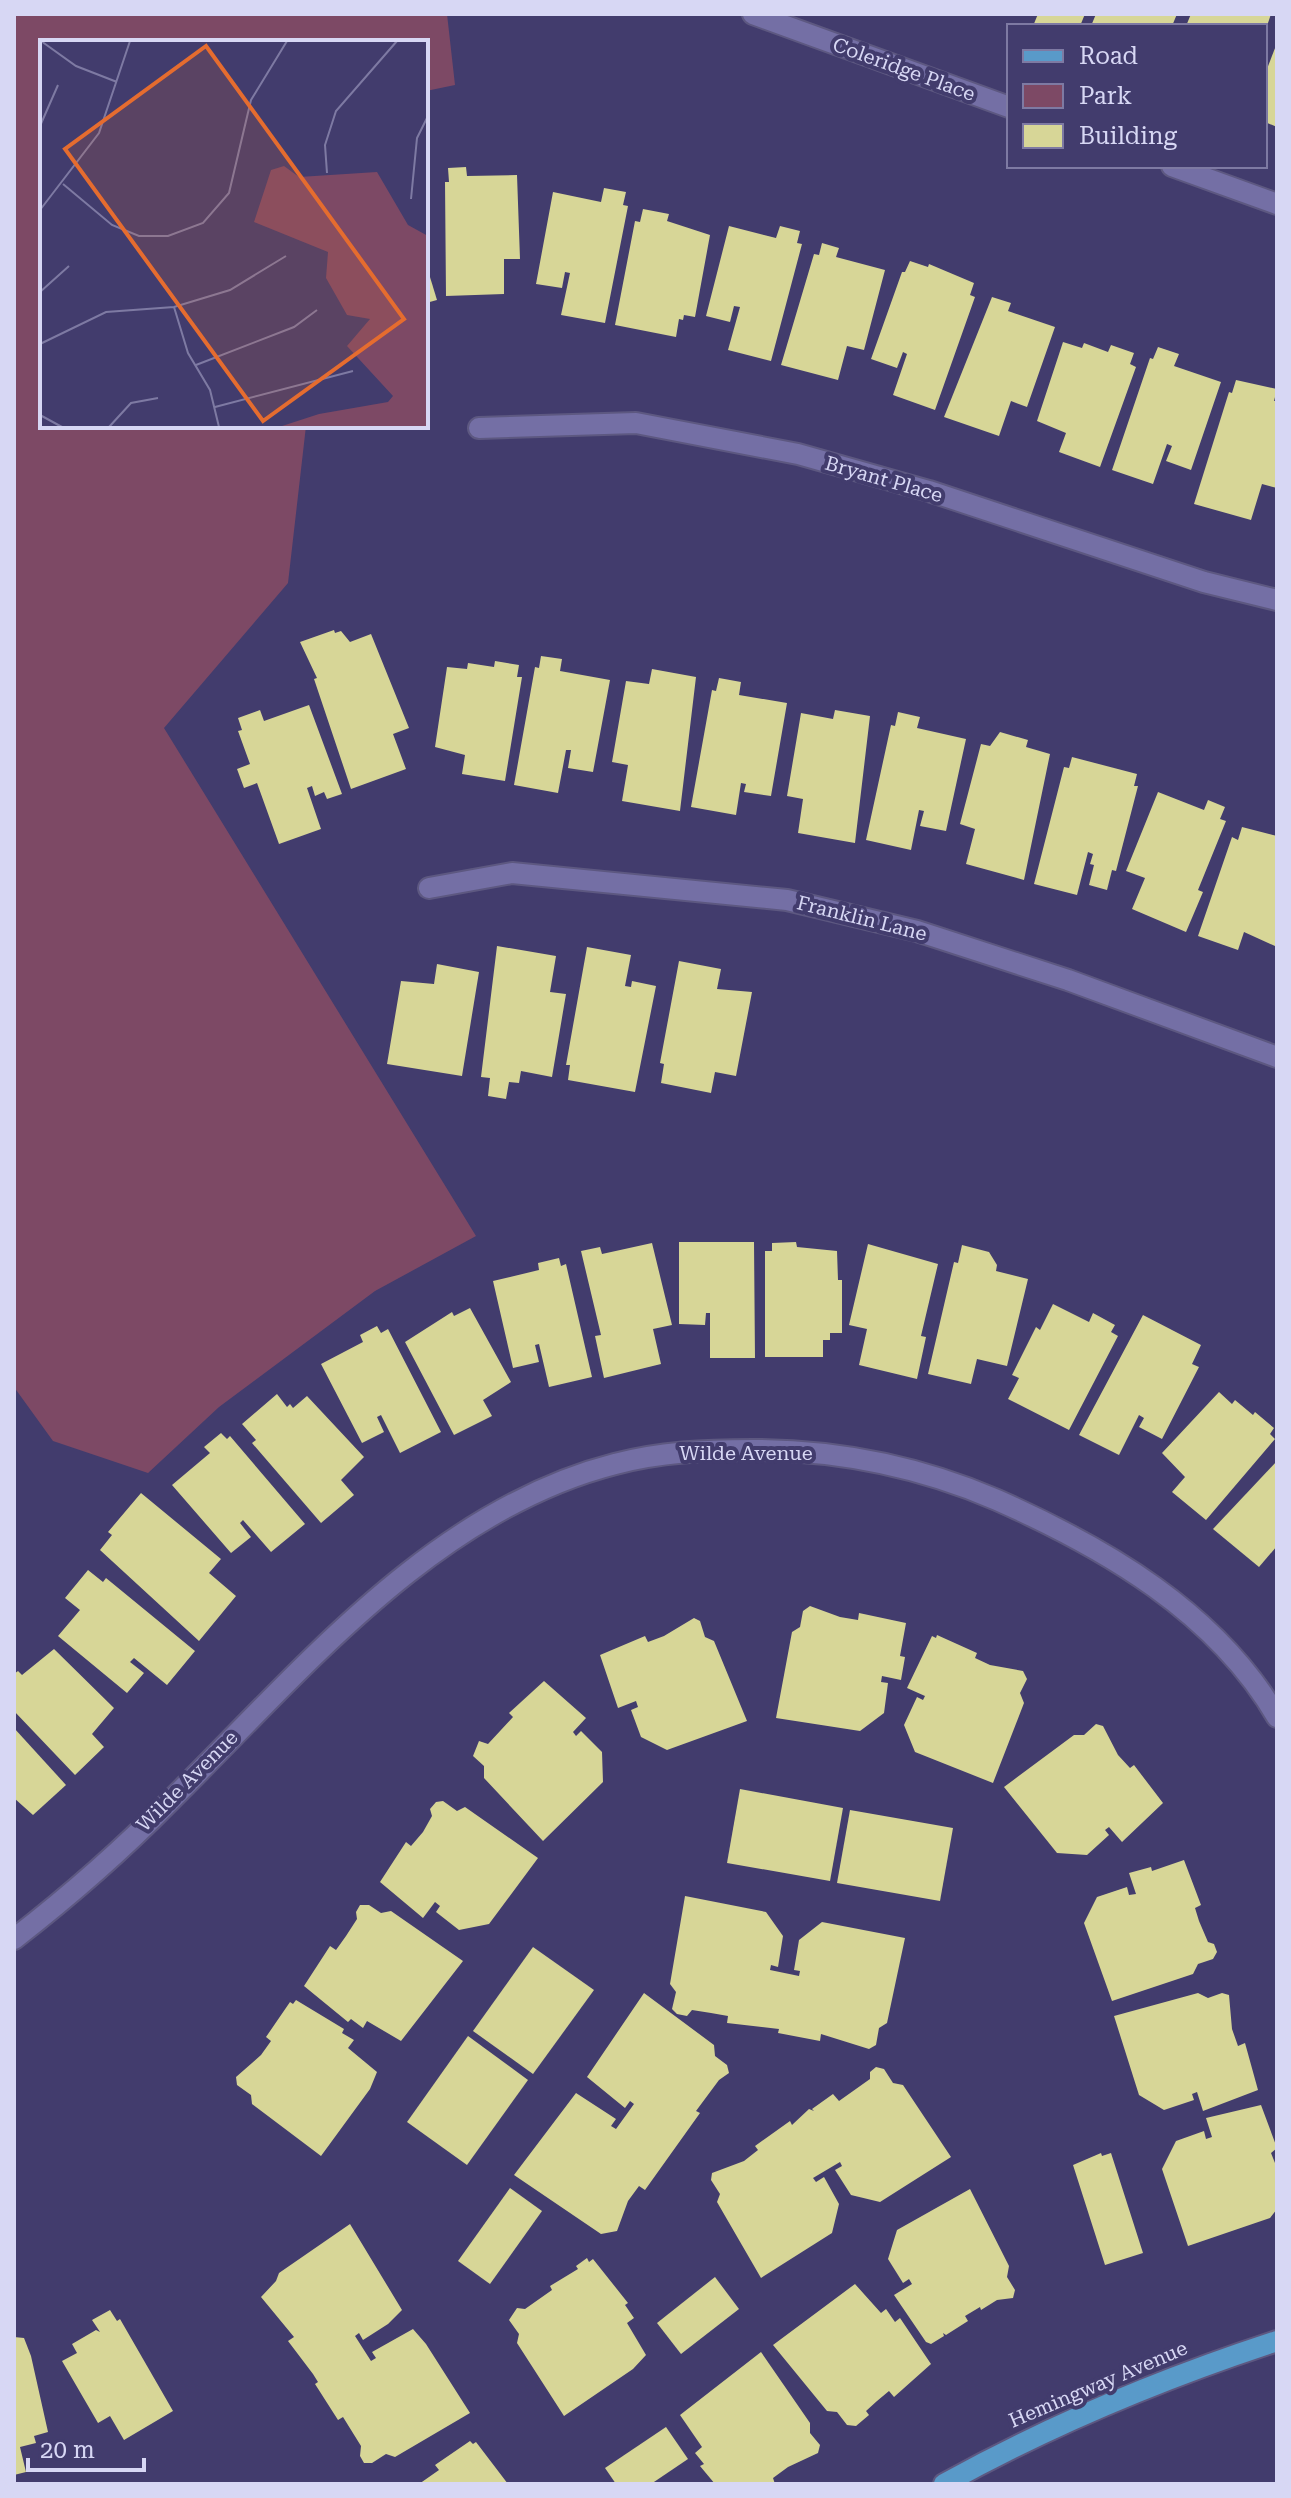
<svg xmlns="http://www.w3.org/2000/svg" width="1291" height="2498" font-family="'Roboto Serif',serif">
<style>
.green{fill:#7d4965}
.building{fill:#d7d697}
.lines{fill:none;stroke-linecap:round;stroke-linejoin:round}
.minor-casing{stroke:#5d5881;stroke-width:24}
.major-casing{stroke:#5d5881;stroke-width:24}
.minor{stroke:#746fa5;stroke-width:20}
.major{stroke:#599ac9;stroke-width:20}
.labels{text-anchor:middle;stroke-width:8;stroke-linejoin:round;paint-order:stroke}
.street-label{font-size:20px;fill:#d7d7f4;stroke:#423c6d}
.inset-road{fill:none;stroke:#7e7aa3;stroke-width:2}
.view{fill:#e56c2f;fill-opacity:0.15;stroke:#e56c2f;stroke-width:4}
.inset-edge{fill:none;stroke:#d7d7f4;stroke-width:4}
</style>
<rect width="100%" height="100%" fill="#423c6d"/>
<path class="green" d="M 14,14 L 447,14 L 455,85 L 426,91 L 426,42 L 42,42 L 42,426 L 306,426 L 288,583 L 164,728 L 476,1236 L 375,1291 L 219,1407 L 148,1473 L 53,1441 L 14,1387 Z"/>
<g class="building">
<path d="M 1038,14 L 1085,14 L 1080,26 L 1033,26 Z"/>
<path d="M 1096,14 L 1099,15 L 1177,14 L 1172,26 L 1091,26 Z"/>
<path d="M 1191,14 L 1271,14 L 1267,26 L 1186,26 Z"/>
<path d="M 1277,43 L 1277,127 L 1265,122 L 1265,74 Z"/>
<path d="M 466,167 L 467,176 L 517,175 L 520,259 L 504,259 L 504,294 L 446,296 L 445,182 L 449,182 L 448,168 Z"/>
<path d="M 604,188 L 626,192 L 623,205 L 628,206 L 605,323 L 561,315 L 570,273 L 565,272 L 562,288 L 536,284 L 553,192 L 601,202 Z"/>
<path d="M 643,209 L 669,214 L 667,221 L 710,235 L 695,317 L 684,315 L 683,320 L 679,319 L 676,337 L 615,325 L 635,221 L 640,222 Z"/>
<path d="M 729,226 L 776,238 L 780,226 L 800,231 L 797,243 L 802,244 L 771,361 L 728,350 L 740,307 L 734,306 L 730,322 L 706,316 Z"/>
<path d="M 822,243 L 839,248 L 836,257 L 885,270 L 864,350 L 847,346 L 838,380 L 781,365 L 814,254 L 819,255 Z"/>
<path d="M 910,261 L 928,267 L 929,264 L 974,283 L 970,295 L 975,297 L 935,410 L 893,395 L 907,354 L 903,352 L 897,368 L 871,359 L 902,272 L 905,272 Z"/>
<path d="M 426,264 L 437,300 L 426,303 Z"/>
<path d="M 992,297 L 1011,303 L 1008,311 L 1055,327 L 1027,407 L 1011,401 L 999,436 L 944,417 Z"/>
<path d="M 1063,342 L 1082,348 L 1084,343 L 1108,352 L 1111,345 L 1134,353 L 1130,364 L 1136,367 L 1100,467 L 1059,452 L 1066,433 L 1037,421 Z"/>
<path d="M 1158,347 L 1179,354 L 1174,366 L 1221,382 L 1191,470 L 1166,461 L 1172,446 L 1167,444 L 1153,484 L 1112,470 L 1150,358 L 1153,359 Z"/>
<path d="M 1236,380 L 1277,389 L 1274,401 L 1277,401 L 1277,488 L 1262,484 L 1251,520 L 1194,504 L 1229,392 L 1232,393 Z"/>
<path d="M 334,630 L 335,633 L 341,631 L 350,642 L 371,634 L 409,728 L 393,734 L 406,769 L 351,789 L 314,679 L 317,678 L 300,642 Z"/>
<path d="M 541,656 L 562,659 L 560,671 L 610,680 L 593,772 L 568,768 L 571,750 L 566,750 L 558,793 L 514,785 L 535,667 L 539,668 Z"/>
<path d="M 495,661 L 519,665 L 517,677 L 522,677 L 505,781 L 462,774 L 465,755 L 435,747 L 447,667 L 467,669 L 468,663 L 494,667 Z"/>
<path d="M 652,669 L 696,677 L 680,811 L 622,801 L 628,765 L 612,762 L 626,681 L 649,684 Z"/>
<path d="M 719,678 L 741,682 L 739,695 L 787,703 L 771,796 L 744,792 L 746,784 L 741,783 L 736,815 L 691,807 L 712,690 L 716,691 Z"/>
<path d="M 309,705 L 342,794 L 327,799 L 324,792 L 315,796 L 312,786 L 307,788 L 321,829 L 279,844 L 257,783 L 244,788 L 237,769 L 250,764 L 238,731 L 242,730 L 238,718 L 260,710 L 264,721 Z"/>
<path d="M 835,710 L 870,716 L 855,843 L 798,833 L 803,799 L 787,796 L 801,713 L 833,719 Z"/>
<path d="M 898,712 L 920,717 L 917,728 L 966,739 L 946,831 L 920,826 L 924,811 L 919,810 L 911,850 L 866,840 L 891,725 L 895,726 Z"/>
<path d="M 1000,732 L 1028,740 L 1026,747 L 1050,754 L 1024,880 L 966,864 L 975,829 L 960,824 L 981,744 L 990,746 Z"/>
<path d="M 1072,757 L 1137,774 L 1134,786 L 1138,786 L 1116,871 L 1112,870 L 1107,890 L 1089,885 L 1094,865 L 1090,864 L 1093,854 L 1088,852 L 1077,895 L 1034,884 L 1064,767 L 1069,768 Z"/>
<path d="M 1158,792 L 1204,810 L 1208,800 L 1225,807 L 1220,819 L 1226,821 L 1198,890 L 1203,892 L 1186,932 L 1132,909 L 1145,878 L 1126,871 Z"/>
<path d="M 1242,827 L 1277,836 L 1275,946 L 1244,932 L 1238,950 L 1198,936 L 1232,837 L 1238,840 Z"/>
<path d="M 497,946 L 556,956 L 550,992 L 566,994 L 552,1077 L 521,1071 L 519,1083 L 509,1082 L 506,1099 L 488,1096 L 490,1078 L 481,1077 Z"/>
<path d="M 587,947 L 631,955 L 625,986 L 631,987 L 632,981 L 656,986 L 635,1092 L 568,1080 L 570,1065 L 566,1065 Z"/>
<path d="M 679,961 L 721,969 L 717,989 L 752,992 L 736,1076 L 715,1072 L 711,1093 L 661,1083 L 664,1064 L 660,1063 Z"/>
<path d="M 437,964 L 479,972 L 462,1076 L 387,1064 L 401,981 L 434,984 Z"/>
<path d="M 679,1242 L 754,1242 L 755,1358 L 710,1358 L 710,1313 L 706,1313 L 705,1325 L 679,1324 Z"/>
<path d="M 796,1242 L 797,1247 L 837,1251 L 838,1280 L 842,1280 L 842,1333 L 830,1333 L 830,1340 L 823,1340 L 823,1357 L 765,1357 L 765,1251 L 772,1251 L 772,1243 Z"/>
<path d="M 652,1243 L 672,1325 L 653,1329 L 661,1364 L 604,1378 L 595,1336 L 601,1335 L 581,1251 L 600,1247 L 602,1254 Z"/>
<path d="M 868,1244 L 938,1264 L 921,1336 L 926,1337 L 917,1379 L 859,1365 L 867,1329 L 849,1325 Z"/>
<path d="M 962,1245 L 989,1252 L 997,1265 L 996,1271 L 1028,1279 L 1007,1366 L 977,1359 L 971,1384 L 928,1374 L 954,1262 L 958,1263 Z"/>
<path d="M 559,1258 L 561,1266 L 566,1264 L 592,1377 L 549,1387 L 539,1344 L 535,1345 L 539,1362 L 513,1368 L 493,1281 L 539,1270 L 538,1263 Z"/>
<path d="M 1053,1304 L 1089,1322 L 1093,1313 L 1115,1325 L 1111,1332 L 1118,1336 L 1069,1430 L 1008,1399 L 1019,1378 L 1012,1375 L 1036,1327 L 1040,1330 Z"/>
<path d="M 470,1308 L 511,1382 L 483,1400 L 492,1416 L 454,1435 L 405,1342 L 452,1312 L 454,1316 Z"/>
<path d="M 1143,1315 L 1201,1345 L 1192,1364 L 1199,1367 L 1162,1439 L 1139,1427 L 1144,1418 L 1139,1415 L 1119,1455 L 1079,1435 Z"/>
<path d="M 377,1326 L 381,1333 L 388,1329 L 441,1432 L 400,1453 L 381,1415 L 377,1417 L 384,1432 L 362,1443 L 321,1364 L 363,1342 L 360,1335 Z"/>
<path d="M 1219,1392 L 1232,1404 L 1235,1400 L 1253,1415 L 1255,1412 L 1274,1428 L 1270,1434 L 1275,1439 L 1206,1520 L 1172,1492 L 1185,1477 L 1162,1453 Z"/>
<path d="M 277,1394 L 287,1407 L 290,1404 L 293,1408 L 307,1396 L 364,1457 L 341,1480 L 354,1495 L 321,1523 L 252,1443 L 256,1440 L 242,1424 Z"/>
<path d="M 221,1433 L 227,1439 L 230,1436 L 305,1524 L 271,1552 L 243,1520 L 240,1523 L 251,1537 L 231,1553 L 172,1485 L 210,1453 L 204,1447 Z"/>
<path d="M 1277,1461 L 1277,1546 L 1259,1567 L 1213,1529 Z"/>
<path d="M 141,1493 L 221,1559 L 209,1573 L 236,1596 L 199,1641 L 100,1550 L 112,1535 L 108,1532 Z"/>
<path d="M 88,1570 L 103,1582 L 106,1578 L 195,1651 L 167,1685 L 134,1658 L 130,1662 L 144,1673 L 127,1693 L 58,1636 L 80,1610 L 65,1598 Z"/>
<path d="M 810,1606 L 840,1617 L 858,1620 L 859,1613 L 906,1623 L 900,1656 L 905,1657 L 901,1680 L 882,1676 L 881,1682 L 888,1683 L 884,1713 L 860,1731 L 776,1718 L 792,1632 L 800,1627 L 803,1611 Z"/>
<path d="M 694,1618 L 700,1621 L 705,1637 L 714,1641 L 747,1721 L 667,1750 L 641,1737 L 631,1710 L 638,1707 L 636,1701 L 618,1708 L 600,1655 L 645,1636 L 648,1642 L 664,1636 Z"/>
<path d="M 937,1635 L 977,1653 L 975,1658 L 990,1665 L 1023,1671 L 1027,1679 L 1020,1693 L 1024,1703 L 993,1783 L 915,1752 L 904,1725 L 917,1697 L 923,1700 L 925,1696 L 907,1688 L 932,1636 L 936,1638 Z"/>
<path d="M 54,1649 L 114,1708 L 92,1734 L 104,1747 L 75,1775 L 14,1711 L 14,1674 L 18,1671 L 22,1675 Z"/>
<path d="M 544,1681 L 586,1718 L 573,1732 L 576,1736 L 581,1731 L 602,1752 L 603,1782 L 543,1841 L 484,1778 L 484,1766 L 473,1756 L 479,1741 L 488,1744 L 513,1717 L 509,1713 Z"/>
<path d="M 1096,1724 L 1103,1726 L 1118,1755 L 1130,1768 L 1134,1765 L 1163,1803 L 1122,1842 L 1109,1827 L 1105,1830 L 1109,1835 L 1087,1855 L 1057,1853 L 1004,1787 L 1074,1735 L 1084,1735 Z"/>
<path d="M 14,1728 L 66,1785 L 33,1815 L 14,1798 Z"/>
<path d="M 740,1789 L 843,1808 L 830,1881 L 727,1863 Z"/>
<path d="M 443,1801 L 457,1811 L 465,1807 L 538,1858 L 489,1924 L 459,1930 L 436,1912 L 440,1906 L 435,1902 L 423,1918 L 380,1882 L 406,1842 L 411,1846 L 423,1832 L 432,1816 L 430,1809 L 436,1802 Z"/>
<path d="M 850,1810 L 953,1828 L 940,1901 L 837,1883 Z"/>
<path d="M 1184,1860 L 1201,1905 L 1195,1908 L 1199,1921 L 1208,1942 L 1214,1944 L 1217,1952 L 1213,1959 L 1198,1964 L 1193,1974 L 1112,2001 L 1084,1923 L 1097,1897 L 1127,1887 L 1129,1895 L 1136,1894 L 1129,1873 L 1151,1867 L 1152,1871 Z"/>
<path d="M 685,1896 L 766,1912 L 783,1936 L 778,1967 L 771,1965 L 770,1970 L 799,1976 L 800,1971 L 794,1970 L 799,1940 L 822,1922 L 905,1938 L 887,2023 L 879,2028 L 876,2045 L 869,2049 L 821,2034 L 820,2041 L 778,2033 L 779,2029 L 727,2023 L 728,2016 L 711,2013 L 692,2010 L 687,2016 L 677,2014 L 672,2009 L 676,1992 L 670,1984 Z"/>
<path d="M 360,1905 L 369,1905 L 381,1913 L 391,1911 L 463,1961 L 401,2041 L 367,2021 L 363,2028 L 351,2019 L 348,2022 L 304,1986 L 330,1946 L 336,1950 L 346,1936 L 357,1919 L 356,1912 Z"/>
<path d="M 533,1947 L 594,1990 L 533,2074 L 473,2031 Z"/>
<path d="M 644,1993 L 714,2045 L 715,2056 L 727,2065 L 729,2073 L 719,2080 L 696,2111 L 700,2113 L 645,2190 L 639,2186 L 628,2201 L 617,2231 L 601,2234 L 514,2175 L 576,2093 L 616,2119 L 611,2126 L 616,2129 L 634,2104 L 630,2101 L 625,2108 L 587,2077 Z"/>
<path d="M 1198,1993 L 1208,1998 L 1222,1993 L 1229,1995 L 1232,2029 L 1238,2046 L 1245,2043 L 1258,2090 L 1203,2111 L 1197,2092 L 1192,2094 L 1194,2100 L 1164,2110 L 1139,2095 L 1114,2016 Z"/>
<path d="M 296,2000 L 344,2029 L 342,2033 L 354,2040 L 348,2048 L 377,2072 L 370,2089 L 321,2156 L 252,2104 L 251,2095 L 237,2085 L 236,2077 L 261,2055 L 271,2041 L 266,2037 L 290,2002 L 293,2004 Z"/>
<path d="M 468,2036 L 528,2080 L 467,2165 L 407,2122 Z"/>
<path d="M 876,2067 L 884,2069 L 893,2083 L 903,2085 L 951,2157 L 880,2202 L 851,2195 L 835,2170 L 842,2166 L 840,2162 L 813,2178 L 816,2182 L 824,2177 L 839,2204 L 832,2233 L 761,2278 L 717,2202 L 720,2194 L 711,2180 L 712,2173 L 744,2161 L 758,2150 L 755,2146 L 790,2121 L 792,2125 L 809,2109 L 814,2111 L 812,2109 L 833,2094 L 839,2101 L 870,2079 L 870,2072 Z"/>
<path d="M 1261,2105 L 1277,2148 L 1271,2153 L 1277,2168 L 1277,2209 L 1270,2218 L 1188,2246 L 1162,2169 L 1176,2141 L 1204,2131 L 1206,2139 L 1212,2137 L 1206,2118 Z"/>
<path d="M 1101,2153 L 1102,2156 L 1111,2153 L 1143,2253 L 1105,2265 L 1073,2165 Z"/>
<path d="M 510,2188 L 542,2211 L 490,2284 L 458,2261 Z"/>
<path d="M 970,2189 L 1009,2266 L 1007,2277 L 1015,2290 L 1013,2298 L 997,2300 L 981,2310 L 980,2307 L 965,2316 L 968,2321 L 946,2335 L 943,2333 L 944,2336 L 931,2344 L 926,2342 L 894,2295 L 912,2284 L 909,2279 L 903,2283 L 888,2259 L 897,2230 Z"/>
<path d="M 350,2224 L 402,2310 L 388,2324 L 363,2340 L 359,2333 L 355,2336 L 371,2361 L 376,2358 L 372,2352 L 413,2329 L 426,2344 L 470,2413 L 395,2457 L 386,2454 L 372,2463 L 364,2463 L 360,2456 L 361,2446 L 343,2417 L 338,2420 L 315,2384 L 318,2382 L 313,2374 L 288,2341 L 294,2337 L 261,2297 L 276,2281 L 279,2273 Z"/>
<path d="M 587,2258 L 589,2262 L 593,2259 L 628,2303 L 625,2305 L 634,2318 L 627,2323 L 646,2355 L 633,2369 L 564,2416 L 517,2343 L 519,2334 L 509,2320 L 517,2308 L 525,2309 L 552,2290 L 550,2286 L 578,2269 L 576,2266 Z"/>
<path d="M 715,2277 L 739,2309 L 681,2354 L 657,2323 Z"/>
<path d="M 855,2284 L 881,2313 L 886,2309 L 895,2322 L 900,2318 L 931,2364 L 894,2397 L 889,2391 L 877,2401 L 866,2411 L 869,2415 L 856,2426 L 847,2425 L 837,2412 L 827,2411 L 773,2345 Z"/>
<path d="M 110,2310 L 117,2321 L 120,2319 L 173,2411 L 124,2440 L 110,2416 L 98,2423 L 62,2361 L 77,2353 L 72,2344 L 96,2330 L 100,2332 L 92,2320 Z"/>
<path d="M 14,2337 L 24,2338 L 31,2356 L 48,2432 L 34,2436 L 36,2443 L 20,2447 L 26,2472 L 14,2475 Z"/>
<path d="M 761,2352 L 810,2423 L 810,2433 L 820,2445 L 818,2453 L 788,2467 L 773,2478 L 775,2484 L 715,2484 L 700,2466 L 704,2464 L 695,2453 L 702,2447 L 680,2415 Z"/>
<path d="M 666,2427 L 688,2459 L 651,2484 L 616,2484 L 605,2468 Z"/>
<path d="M 470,2441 L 473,2444 L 476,2442 L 508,2484 L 419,2484 L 439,2470 L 435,2465 Z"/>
</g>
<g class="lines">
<defs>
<g id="minor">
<path d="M 753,14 L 1009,107"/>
<path d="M 1172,166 L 1277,204"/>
<path d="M 479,428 L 636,423 L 798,454 L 929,491 L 1204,582 L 1277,600"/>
<path d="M 429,888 L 512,873 L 787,900 L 917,931 L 1068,980 L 1277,1057"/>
<path d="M 14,1939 C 68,1897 121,1851 169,1802 C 298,1675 431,1511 615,1464 C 660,1452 705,1450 752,1450 C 838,1450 918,1466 997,1500 C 1105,1548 1216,1612 1277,1717"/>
</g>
<path id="major" d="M 944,2484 C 1052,2424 1161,2379 1277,2341"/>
</defs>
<use href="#minor" class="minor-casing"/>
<use href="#major" class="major-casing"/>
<use href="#minor" class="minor"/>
<use href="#major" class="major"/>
</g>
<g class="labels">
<g class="street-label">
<text transform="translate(904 69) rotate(20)" y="7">Coleridge Place</text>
<text transform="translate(884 479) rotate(16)" y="7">Bryant Place</text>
<text transform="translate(862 918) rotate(14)" y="7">Franklin Lane</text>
<text x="746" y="1460">Wilde Avenue</text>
<text transform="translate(187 1781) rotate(-45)" y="7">Wilde Avenue</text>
<text transform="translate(1098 2384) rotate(-23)" y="7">Hemingway Avenue</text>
</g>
</g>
<g transform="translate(40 40)">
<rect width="388" height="388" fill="#423c6d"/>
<path d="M 244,126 L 259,137 L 337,132 L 368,185 L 388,196 L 388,387 L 239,387 L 279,374 L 348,362 L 353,356 L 307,306 L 330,279 L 307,275 L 286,238 L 288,212 L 214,182 L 231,130 Z" fill="#7d4965"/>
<path class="inset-road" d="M 1,1 L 36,26 L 77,42M 0,86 L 18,45M 287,133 L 285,105 L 296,71 L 357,1M 23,144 L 72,185 L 99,196 L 128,196 L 163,183 L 189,153 L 211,60 L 247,1M 371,159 L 377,98 L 388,76M 0,170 L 59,93 L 90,1M 0,252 L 29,226M 134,267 L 148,313 L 170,350 L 179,387M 0,304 L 66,272 L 134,267 L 190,250 L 246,216M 156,325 L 254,287 L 277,270M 175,367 L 313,331M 0,375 L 22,387M 69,387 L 91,363 L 118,358"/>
<path class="view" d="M 166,6 L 364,279 L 223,381 L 25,109 Z"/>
<rect width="388" height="388" class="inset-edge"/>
</g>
<rect width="1291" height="2498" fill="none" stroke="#d7d7f4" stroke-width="32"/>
<rect x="1007" y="24" width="260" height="144" fill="#423c6d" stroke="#7e7aa3" stroke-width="2"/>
<rect x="1023" y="50" width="40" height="12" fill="#599ac9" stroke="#7e7aa3" stroke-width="2"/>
<text x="1079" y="64" font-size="24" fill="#d7d7f4">Road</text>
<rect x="1023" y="84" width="40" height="24" fill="#7d4965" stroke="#7e7aa3" stroke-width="2"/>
<text x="1079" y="104" font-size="24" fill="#d7d7f4">Park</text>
<rect x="1023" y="124" width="40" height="24" fill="#d7d697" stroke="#7e7aa3" stroke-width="2"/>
<text x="1079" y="144" font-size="24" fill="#d7d7f4">Building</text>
<path d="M28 2458v12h116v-12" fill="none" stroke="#d7d7f4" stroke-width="4"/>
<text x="40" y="2458" font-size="24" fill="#d7d7f4" stroke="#423c6d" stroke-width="6" paint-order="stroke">20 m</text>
</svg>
